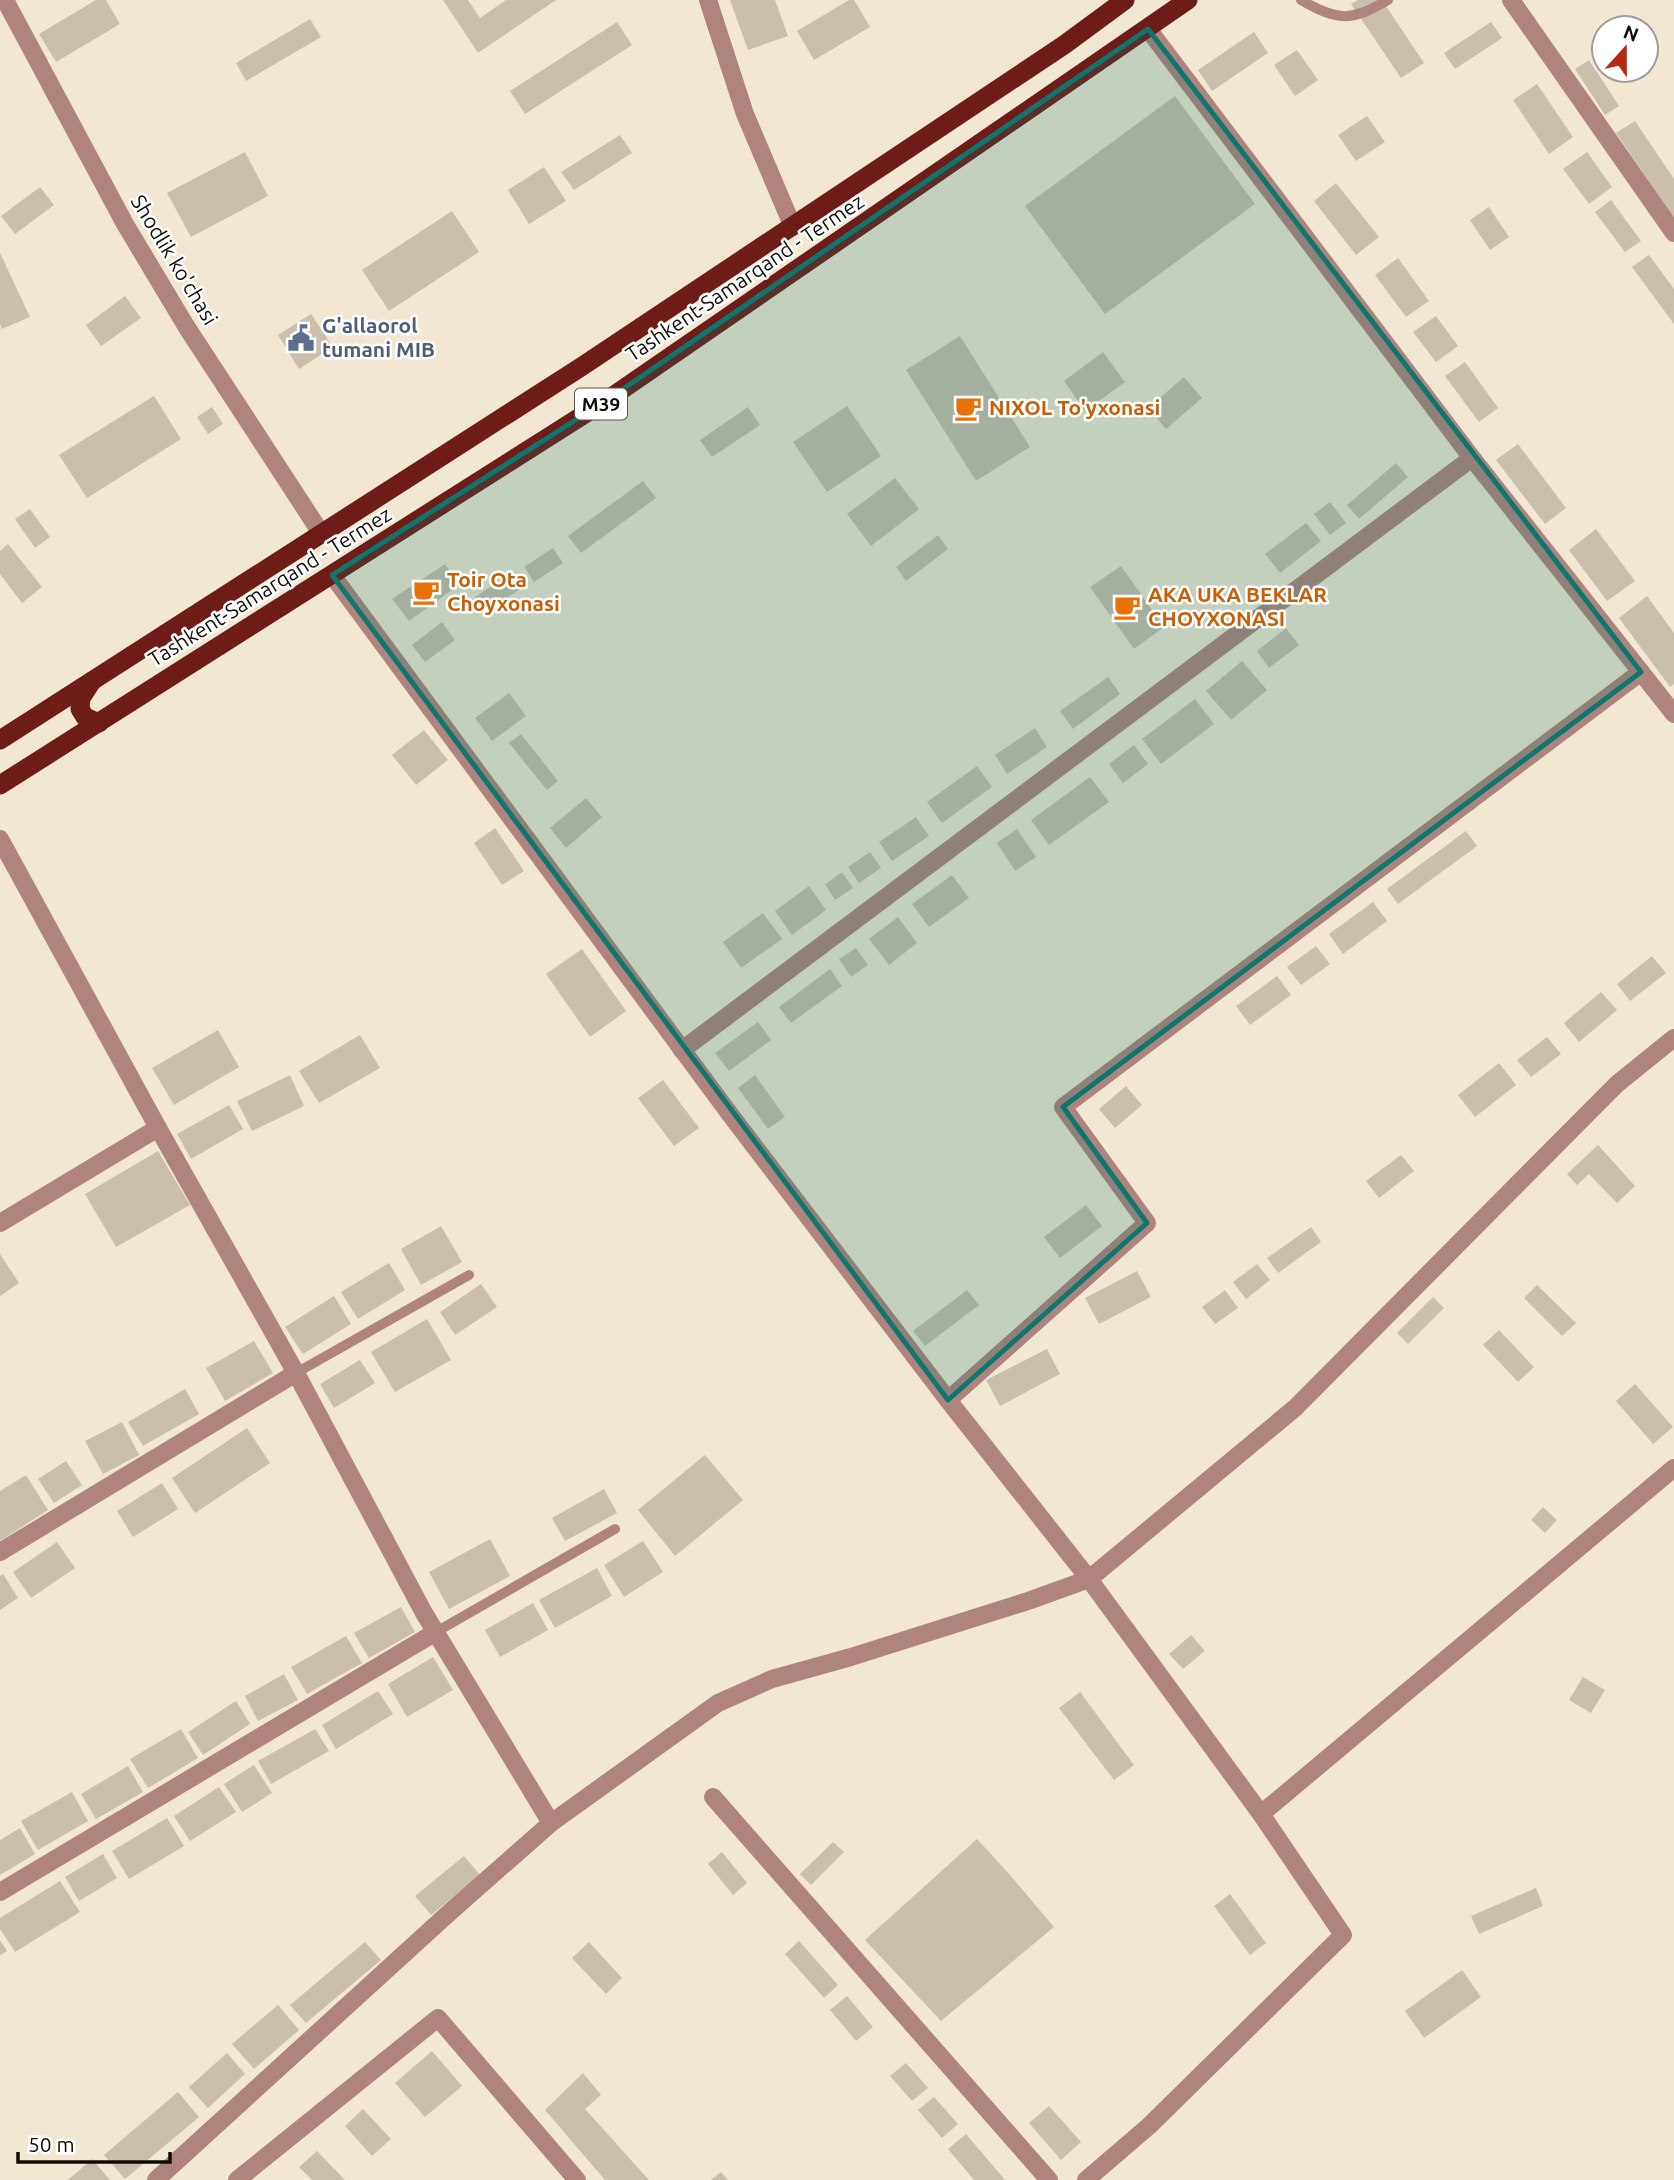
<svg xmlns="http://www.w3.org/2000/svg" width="1674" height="2180" font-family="Ubuntu,sans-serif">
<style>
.building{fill:#cabfac}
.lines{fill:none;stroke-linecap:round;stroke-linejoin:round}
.service{stroke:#b0847e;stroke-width:10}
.minor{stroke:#b0847e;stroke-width:18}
.trunk{stroke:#6e1c18;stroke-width:19}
.marked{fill:#0f766e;fill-opacity:0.2;stroke:#0f766e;stroke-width:5;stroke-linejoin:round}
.labels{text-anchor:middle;stroke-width:5;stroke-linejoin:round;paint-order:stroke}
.shield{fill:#fff;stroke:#575450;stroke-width:2}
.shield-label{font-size:19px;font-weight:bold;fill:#0f0b05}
.street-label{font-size:21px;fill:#0f0b05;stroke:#fff}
.service-label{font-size:21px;font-weight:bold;fill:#4e5e75;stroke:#fff;text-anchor:start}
.food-label{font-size:21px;font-weight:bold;fill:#c56008;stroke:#fff;text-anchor:start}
</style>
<rect width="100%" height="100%" fill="#f2e7d3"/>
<g class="building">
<path d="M 96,0 L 106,0 L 120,24 L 56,62 L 39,34 Z"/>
<path d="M 443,0 L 468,0 L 480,18 L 506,0 L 556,0 L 478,53 Z"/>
<path d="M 730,0 L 775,0 L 788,36 L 748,50 Z"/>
<path d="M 849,0 L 854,0 L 870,27 L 814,60 L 797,31 Z"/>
<path d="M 1358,0 L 1382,0 L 1424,63 L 1401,78 L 1351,4 Z"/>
<path d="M 310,19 L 321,37 L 246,81 L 236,63 Z"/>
<path d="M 617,22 L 632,45 L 525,114 L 510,91 Z"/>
<path d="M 1491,22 L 1502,38 L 1455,69 L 1444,53 Z"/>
<path d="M 1254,32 L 1268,53 L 1212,91 L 1198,70 Z"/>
<path d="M 1297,50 L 1318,80 L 1295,96 L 1274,65 Z"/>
<path d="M 1589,60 L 1619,106 L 1605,115 L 1575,69 Z"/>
<path d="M 1537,84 L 1573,137 L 1549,154 L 1513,100 Z"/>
<path d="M 1175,96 L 1255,204 L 1105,314 L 1025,206 Z"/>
<path d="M 1367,116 L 1385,142 L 1356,161 L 1338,135 Z"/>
<path d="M 1635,121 L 1674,179 L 1674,218 L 1616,133 Z"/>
<path d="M 620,135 L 632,153 L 574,190 L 561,172 Z"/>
<path d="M 245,152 L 268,196 L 191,237 L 167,193 Z"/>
<path d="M 1587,152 L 1612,187 L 1589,204 L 1563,169 Z"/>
<path d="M 544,167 L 566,201 L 529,224 L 508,190 Z"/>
<path d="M 1336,183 L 1379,237 L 1356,255 L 1314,201 Z"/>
<path d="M 40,187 L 54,205 L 15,234 L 1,216 Z"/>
<path d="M 1611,200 L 1641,241 L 1625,252 L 1595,212 Z"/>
<path d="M 1489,207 L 1509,237 L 1490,250 L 1470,220 Z"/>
<path d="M 452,211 L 479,252 L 389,311 L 362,270 Z"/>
<path d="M 0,253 L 30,317 L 2,329 L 0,324 Z"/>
<path d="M 1649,255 L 1674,289 L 1674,324 L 1632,267 Z"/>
<path d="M 1398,258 L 1429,301 L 1406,317 L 1375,275 Z"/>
<path d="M 125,296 L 141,318 L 101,346 L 86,325 Z"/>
<path d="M 311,314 L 333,347 L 299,369 L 278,335 Z"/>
<path d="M 1436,316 L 1458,346 L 1436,362 L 1413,332 Z"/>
<path d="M 960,336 L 1030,447 L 976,481 L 906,370 Z"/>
<path d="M 1103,352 L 1125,382 L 1085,411 L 1064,381 Z"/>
<path d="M 1465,362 L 1498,408 L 1479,422 L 1445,376 Z"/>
<path d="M 1184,377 L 1202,398 L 1166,429 L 1148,408 Z"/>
<path d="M 154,396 L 181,439 L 87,498 L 59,455 Z"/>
<path d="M 847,406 L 881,456 L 827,492 L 793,442 Z"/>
<path d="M 212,407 L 223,424 L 208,434 L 197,417 Z"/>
<path d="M 748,407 L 760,425 L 712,457 L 700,440 Z"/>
<path d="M 1518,444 L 1566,508 L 1545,524 L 1496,460 Z"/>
<path d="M 1396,463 L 1408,477 L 1359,519 L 1347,505 Z"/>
<path d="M 895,478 L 919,509 L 871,546 L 847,514 Z"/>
<path d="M 643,481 L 656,498 L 581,553 L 568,536 Z"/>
<path d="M 1330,502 L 1346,523 L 1330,535 L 1314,514 Z"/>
<path d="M 30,509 L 50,537 L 35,548 L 15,519 Z"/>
<path d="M 1306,523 L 1321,541 L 1280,573 L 1265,554 Z"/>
<path d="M 1596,529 L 1635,581 L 1607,601 L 1569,550 Z"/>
<path d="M 938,535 L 948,549 L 906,581 L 896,567 Z"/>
<path d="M 8,544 L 42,587 L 22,603 L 0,574 L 0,551 Z"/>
<path d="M 553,548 L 563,563 L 534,582 L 524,567 Z"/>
<path d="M 445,564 L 459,585 L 409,621 L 392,599 Z"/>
<path d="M 1121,566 L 1164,627 L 1134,649 L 1090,587 Z"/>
<path d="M 510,574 L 520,589 L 485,613 L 475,597 Z"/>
<path d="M 1647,596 L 1674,633 L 1674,684 L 1670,687 L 1619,618 Z"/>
<path d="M 442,622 L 455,640 L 425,662 L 412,645 Z"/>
<path d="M 1286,628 L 1299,645 L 1269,668 L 1257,651 Z"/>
<path d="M 1242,661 L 1267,690 L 1231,720 L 1206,691 Z"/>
<path d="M 1108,677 L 1120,694 L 1073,729 L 1060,711 Z"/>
<path d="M 509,693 L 526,716 L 492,741 L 475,718 Z"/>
<path d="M 1195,699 L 1214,724 L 1161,764 L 1142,739 Z"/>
<path d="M 1035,728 L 1047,747 L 1007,774 L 995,755 Z"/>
<path d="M 424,730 L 448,760 L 416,785 L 392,755 Z"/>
<path d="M 521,734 L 558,781 L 547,790 L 509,743 Z"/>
<path d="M 1134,745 L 1148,764 L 1123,783 L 1109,764 Z"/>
<path d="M 977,766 L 992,787 L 942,823 L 927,802 Z"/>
<path d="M 1090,777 L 1109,802 L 1049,845 L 1031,820 Z"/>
<path d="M 586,798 L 602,817 L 566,848 L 550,828 Z"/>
<path d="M 916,817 L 929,836 L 892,861 L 879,842 Z"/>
<path d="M 495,828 L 524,871 L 502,885 L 474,843 Z"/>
<path d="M 1017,829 L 1036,857 L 1015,871 L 997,843 Z"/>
<path d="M 1466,831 L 1477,846 L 1398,904 L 1387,889 Z"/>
<path d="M 870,852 L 881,868 L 859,883 L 848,867 Z"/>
<path d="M 842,872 L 853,888 L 835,900 L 825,884 Z"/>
<path d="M 952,875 L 969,898 L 929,927 L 912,904 Z"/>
<path d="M 809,886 L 826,910 L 792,935 L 775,911 Z"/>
<path d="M 1373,902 L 1387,921 L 1343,954 L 1329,934 Z"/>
<path d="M 763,913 L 782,939 L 741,968 L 723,942 Z"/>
<path d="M 898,917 L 917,943 L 889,965 L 869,939 Z"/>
<path d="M 1316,946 L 1330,964 L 1301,985 L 1287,967 Z"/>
<path d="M 856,948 L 868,965 L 851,977 L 839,959 Z"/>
<path d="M 582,949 L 626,1011 L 590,1037 L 546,974 Z"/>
<path d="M 1652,956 L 1666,973 L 1630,1001 L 1617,984 Z"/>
<path d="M 830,969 L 842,986 L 791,1023 L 779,1007 Z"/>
<path d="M 1277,976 L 1291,995 L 1250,1025 L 1236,1006 Z"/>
<path d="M 1601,992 L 1617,1010 L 1579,1042 L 1564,1023 Z"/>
<path d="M 758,1022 L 771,1040 L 729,1071 L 715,1053 Z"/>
<path d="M 218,1030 L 239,1067 L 174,1105 L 152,1068 Z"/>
<path d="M 360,1035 L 380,1068 L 319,1103 L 299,1071 Z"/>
<path d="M 1547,1037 L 1561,1054 L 1531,1077 L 1517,1060 Z"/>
<path d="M 1499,1063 L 1516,1085 L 1475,1117 L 1458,1095 Z"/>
<path d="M 290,1075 L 304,1106 L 252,1131 L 237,1101 Z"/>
<path d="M 755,1075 L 785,1117 L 768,1129 L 738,1088 Z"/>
<path d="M 663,1080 L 699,1128 L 674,1146 L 638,1098 Z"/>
<path d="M 1126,1086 L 1142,1105 L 1115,1128 L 1099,1109 Z"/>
<path d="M 229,1105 L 243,1129 L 191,1159 L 177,1134 Z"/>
<path d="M 1598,1145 L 1635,1186 L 1617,1203 L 1589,1174 L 1577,1185 L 1567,1174 Z"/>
<path d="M 158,1151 L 190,1205 L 116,1247 L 85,1194 Z"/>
<path d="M 1401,1155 L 1414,1171 L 1379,1198 L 1366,1181 Z"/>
<path d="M 1086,1205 L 1102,1226 L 1060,1258 L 1044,1237 Z"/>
<path d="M 441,1226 L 462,1262 L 421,1285 L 401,1249 Z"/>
<path d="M 1311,1227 L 1321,1242 L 1278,1273 L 1267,1258 Z"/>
<path d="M 0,1254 L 19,1283 L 0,1296 Z"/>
<path d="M 389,1263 L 405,1290 L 358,1319 L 341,1292 Z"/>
<path d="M 1257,1264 L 1270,1280 L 1246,1299 L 1233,1282 Z"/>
<path d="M 1137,1271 L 1151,1297 L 1099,1324 L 1085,1298 Z"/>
<path d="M 481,1284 L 497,1307 L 455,1335 L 440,1312 Z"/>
<path d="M 1537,1285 L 1576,1323 L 1562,1336 L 1524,1298 Z"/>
<path d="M 967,1290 L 979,1305 L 925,1346 L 913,1331 Z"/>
<path d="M 1225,1290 L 1238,1308 L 1215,1324 L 1202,1307 Z"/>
<path d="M 334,1296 L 351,1324 L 303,1354 L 285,1327 Z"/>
<path d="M 1433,1297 L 1444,1308 L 1408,1344 L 1397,1333 Z"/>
<path d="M 427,1319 L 451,1360 L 395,1392 L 371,1352 Z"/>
<path d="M 1499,1330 L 1534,1367 L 1518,1382 L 1483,1345 Z"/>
<path d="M 254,1341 L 273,1373 L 225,1401 L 206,1368 Z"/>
<path d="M 1047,1349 L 1060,1374 L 1000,1406 L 986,1380 Z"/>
<path d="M 360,1360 L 375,1383 L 334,1408 L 320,1384 Z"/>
<path d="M 1635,1384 L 1673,1427 L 1653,1444 L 1616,1401 Z"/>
<path d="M 185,1389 L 199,1414 L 143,1446 L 128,1422 Z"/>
<path d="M 122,1422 L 139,1455 L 103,1474 L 85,1441 Z"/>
<path d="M 247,1428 L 270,1463 L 195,1513 L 172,1478 Z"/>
<path d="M 705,1455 L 743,1500 L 675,1556 L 638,1510 Z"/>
<path d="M 66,1461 L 82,1485 L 54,1503 L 38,1479 Z"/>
<path d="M 26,1475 L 48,1510 L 0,1541 L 0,1491 Z"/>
<path d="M 162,1483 L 178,1509 L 133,1537 L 117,1511 Z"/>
<path d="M 604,1489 L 617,1513 L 565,1541 L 552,1518 Z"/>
<path d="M 1543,1507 L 1557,1520 L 1545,1533 L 1531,1520 Z"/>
<path d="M 490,1539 L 510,1576 L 449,1609 L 429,1572 Z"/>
<path d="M 643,1541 L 663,1572 L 624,1597 L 604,1565 Z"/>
<path d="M 57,1542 L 75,1568 L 31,1598 L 13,1572 Z"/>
<path d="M 597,1568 L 612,1596 L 555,1628 L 539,1600 Z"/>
<path d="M 3,1574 L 18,1598 L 0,1610 L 0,1576 Z"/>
<path d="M 533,1603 L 548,1630 L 500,1657 L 485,1630 Z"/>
<path d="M 401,1607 L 415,1632 L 369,1658 L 354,1633 Z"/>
<path d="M 1191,1635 L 1205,1651 L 1183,1669 L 1169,1654 Z"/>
<path d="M 346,1636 L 362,1663 L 307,1694 L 291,1667 Z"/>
<path d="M 433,1657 L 453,1690 L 407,1717 L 388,1684 Z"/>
<path d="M 284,1674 L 298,1700 L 258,1721 L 245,1696 Z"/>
<path d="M 1583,1677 L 1605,1690 L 1591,1713 L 1569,1700 Z"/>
<path d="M 378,1691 L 393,1714 L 336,1749 L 322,1725 Z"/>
<path d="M 1080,1692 L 1134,1765 L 1114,1780 L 1059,1708 Z"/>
<path d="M 236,1701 L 250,1724 L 203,1755 L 188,1732 Z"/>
<path d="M 181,1729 L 198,1758 L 148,1788 L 130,1759 Z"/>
<path d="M 315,1729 L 329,1751 L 271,1784 L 258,1761 Z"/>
<path d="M 254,1765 L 272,1793 L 242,1812 L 224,1784 Z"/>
<path d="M 128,1766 L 143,1792 L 96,1819 L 81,1794 Z"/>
<path d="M 219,1787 L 236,1812 L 190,1841 L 174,1816 Z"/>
<path d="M 72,1792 L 88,1821 L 38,1850 L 21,1821 Z"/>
<path d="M 167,1818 L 184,1846 L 129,1879 L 112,1851 Z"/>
<path d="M 20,1828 L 35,1854 L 0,1875 L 0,1840 Z"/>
<path d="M 977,1839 L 1011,1876 L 1054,1927 L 941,2021 L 865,1940 Z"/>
<path d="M 833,1842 L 844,1852 L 811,1885 L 800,1874 Z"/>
<path d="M 722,1852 L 747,1883 L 733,1895 L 708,1864 Z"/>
<path d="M 103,1854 L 117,1878 L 79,1901 L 65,1877 Z"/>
<path d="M 464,1856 L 480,1875 L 431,1915 L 415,1896 Z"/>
<path d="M 60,1881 L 80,1912 L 15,1952 L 0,1929 L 0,1918 Z"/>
<path d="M 1536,1888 L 1543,1906 L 1479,1934 L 1471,1916 Z"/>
<path d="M 1230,1894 L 1266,1943 L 1250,1955 L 1214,1906 Z"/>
<path d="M 0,1940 L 7,1951 L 0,1955 Z"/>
<path d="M 799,1941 L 838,1985 L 824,1998 L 785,1954 Z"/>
<path d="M 365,1942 L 381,1960 L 306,2023 L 290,2005 Z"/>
<path d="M 589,1942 L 622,1978 L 606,1994 L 572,1958 Z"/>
<path d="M 1462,1970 L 1481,1997 L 1424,2038 L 1405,2011 Z"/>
<path d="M 847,1996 L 873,2027 L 856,2041 L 830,2010 Z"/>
<path d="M 278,2005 L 299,2030 L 254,2069 L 232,2044 Z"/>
<path d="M 432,2051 L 462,2086 L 425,2117 L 395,2083 Z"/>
<path d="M 227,2053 L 245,2074 L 208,2108 L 189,2087 Z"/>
<path d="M 906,2063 L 928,2088 L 912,2101 L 890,2076 Z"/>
<path d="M 583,2073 L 601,2095 L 585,2109 L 649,2180 L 605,2180 L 545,2110 Z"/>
<path d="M 178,2092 L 199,2117 L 125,2179 L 104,2155 Z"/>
<path d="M 934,2097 L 958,2124 L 942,2138 L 918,2110 Z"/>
<path d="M 1049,2106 L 1081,2142 L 1061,2160 L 1029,2123 Z"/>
<path d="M 363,2109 L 391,2139 L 372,2156 L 345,2126 Z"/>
<path d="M 966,2134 L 1005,2180 L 974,2180 L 948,2149 Z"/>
<path d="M 317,2151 L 345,2180 L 312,2180 L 299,2167 Z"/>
<path d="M 92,2159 L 110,2180 L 68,2180 Z"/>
<path d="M 721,2172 L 728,2180 L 711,2180 Z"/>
</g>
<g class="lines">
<g class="service">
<path d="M 1301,0 C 1337,21 1351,22 1388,0"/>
<path d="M 296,1373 L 469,1275"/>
<path d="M 436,1632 L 615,1529"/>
</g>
<g class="minor">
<path d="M 5,0 L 125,224 L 186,326 L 321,533"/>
<path d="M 708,0 L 745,114 L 793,227"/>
<path d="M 1511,0 L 1674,233"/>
<path d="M 1148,29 L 1472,458 L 1674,714"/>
<path d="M 332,575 L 729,1113 L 948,1400 L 1089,1579 L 1261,1814 L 1343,1935 L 1149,2126 L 1086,2180"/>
<path d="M 0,839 L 158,1128 L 296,1373 L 424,1613 L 551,1823 L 450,1912 L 156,2180"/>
<path d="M 682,1050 L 1472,458"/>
<path d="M 0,1223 L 158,1128"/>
<path d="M 948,1400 L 1147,1223 L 1063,1107 L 1641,672"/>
<path d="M 0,1552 L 296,1373"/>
<path d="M 713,1797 L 1049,2180"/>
<path d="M 1261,1814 L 1674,1468"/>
<path d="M 551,1823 L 718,1703 L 772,1679 L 851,1657 L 1028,1601 L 1089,1579 L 1295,1408 L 1617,1084 L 1674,1038"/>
<path d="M 0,1892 L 436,1632"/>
<path d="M 237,2180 L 438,2018 L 577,2180"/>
</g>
<g class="trunk">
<path d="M 92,681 L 81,698 L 80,709 L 85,717 L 99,723"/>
<path d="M 0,740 L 581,367 L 1064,45 L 1125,0"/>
<path d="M 0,785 L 610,398 L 1188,0"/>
</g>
</g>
<path class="marked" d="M 1148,29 L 1641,672 L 1063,1107 L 1147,1223 L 948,1400 L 332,575 L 610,398 Z"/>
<defs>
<symbol id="civic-bare" viewBox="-9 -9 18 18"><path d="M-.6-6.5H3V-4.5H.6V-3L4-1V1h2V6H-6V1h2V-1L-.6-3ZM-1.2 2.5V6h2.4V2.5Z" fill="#5c6f8a" stroke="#fff" stroke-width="2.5" paint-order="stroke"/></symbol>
<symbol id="cafe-bare" viewBox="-9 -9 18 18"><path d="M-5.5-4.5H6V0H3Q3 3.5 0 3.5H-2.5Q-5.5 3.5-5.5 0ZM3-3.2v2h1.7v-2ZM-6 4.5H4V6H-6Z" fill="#e8710a" stroke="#fff" stroke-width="2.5" paint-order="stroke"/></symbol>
</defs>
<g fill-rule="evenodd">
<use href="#civic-bare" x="282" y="319" width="38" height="38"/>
<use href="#cafe-bare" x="949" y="389" width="38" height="38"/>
<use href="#cafe-bare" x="407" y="573" width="38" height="38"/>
<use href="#cafe-bare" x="1108" y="588" width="38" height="38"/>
</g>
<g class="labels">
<rect class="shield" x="575" y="388.5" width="52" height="31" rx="5"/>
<g class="shield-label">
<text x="601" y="411">M39</text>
</g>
<g class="street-label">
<text transform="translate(174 260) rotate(59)" y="7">Shodlik ko'chasi</text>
<text transform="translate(745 278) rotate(-34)" y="7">Tashkent-Samarqand - Termez</text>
<text transform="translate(270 587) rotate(-32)" y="7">Tashkent-Samarqand - Termez</text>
</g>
<g class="service-label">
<text x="322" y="333">G'allaorol<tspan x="322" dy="24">tumani MIB</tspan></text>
</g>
<g class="food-label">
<text x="989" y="415">NIXOL To'yxonasi</text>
<text x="447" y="587">Toir Ota<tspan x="447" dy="24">Choyxonasi</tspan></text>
<text x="1148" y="602">AKA UKA BEKLAR<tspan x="1148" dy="24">CHOYXONASI</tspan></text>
</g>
</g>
<g transform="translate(1625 49) rotate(21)"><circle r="33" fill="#ffffff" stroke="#9f9d9b" stroke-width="2"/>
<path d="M0-5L12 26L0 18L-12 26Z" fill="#b52812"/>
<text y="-10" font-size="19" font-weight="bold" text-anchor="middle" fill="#0f0b05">N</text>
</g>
<path d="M18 2152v10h152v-10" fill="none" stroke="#0f0b05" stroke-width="3.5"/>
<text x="28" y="2152" font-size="21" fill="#0f0b05" stroke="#ffffff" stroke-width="5" paint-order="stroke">50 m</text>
</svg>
